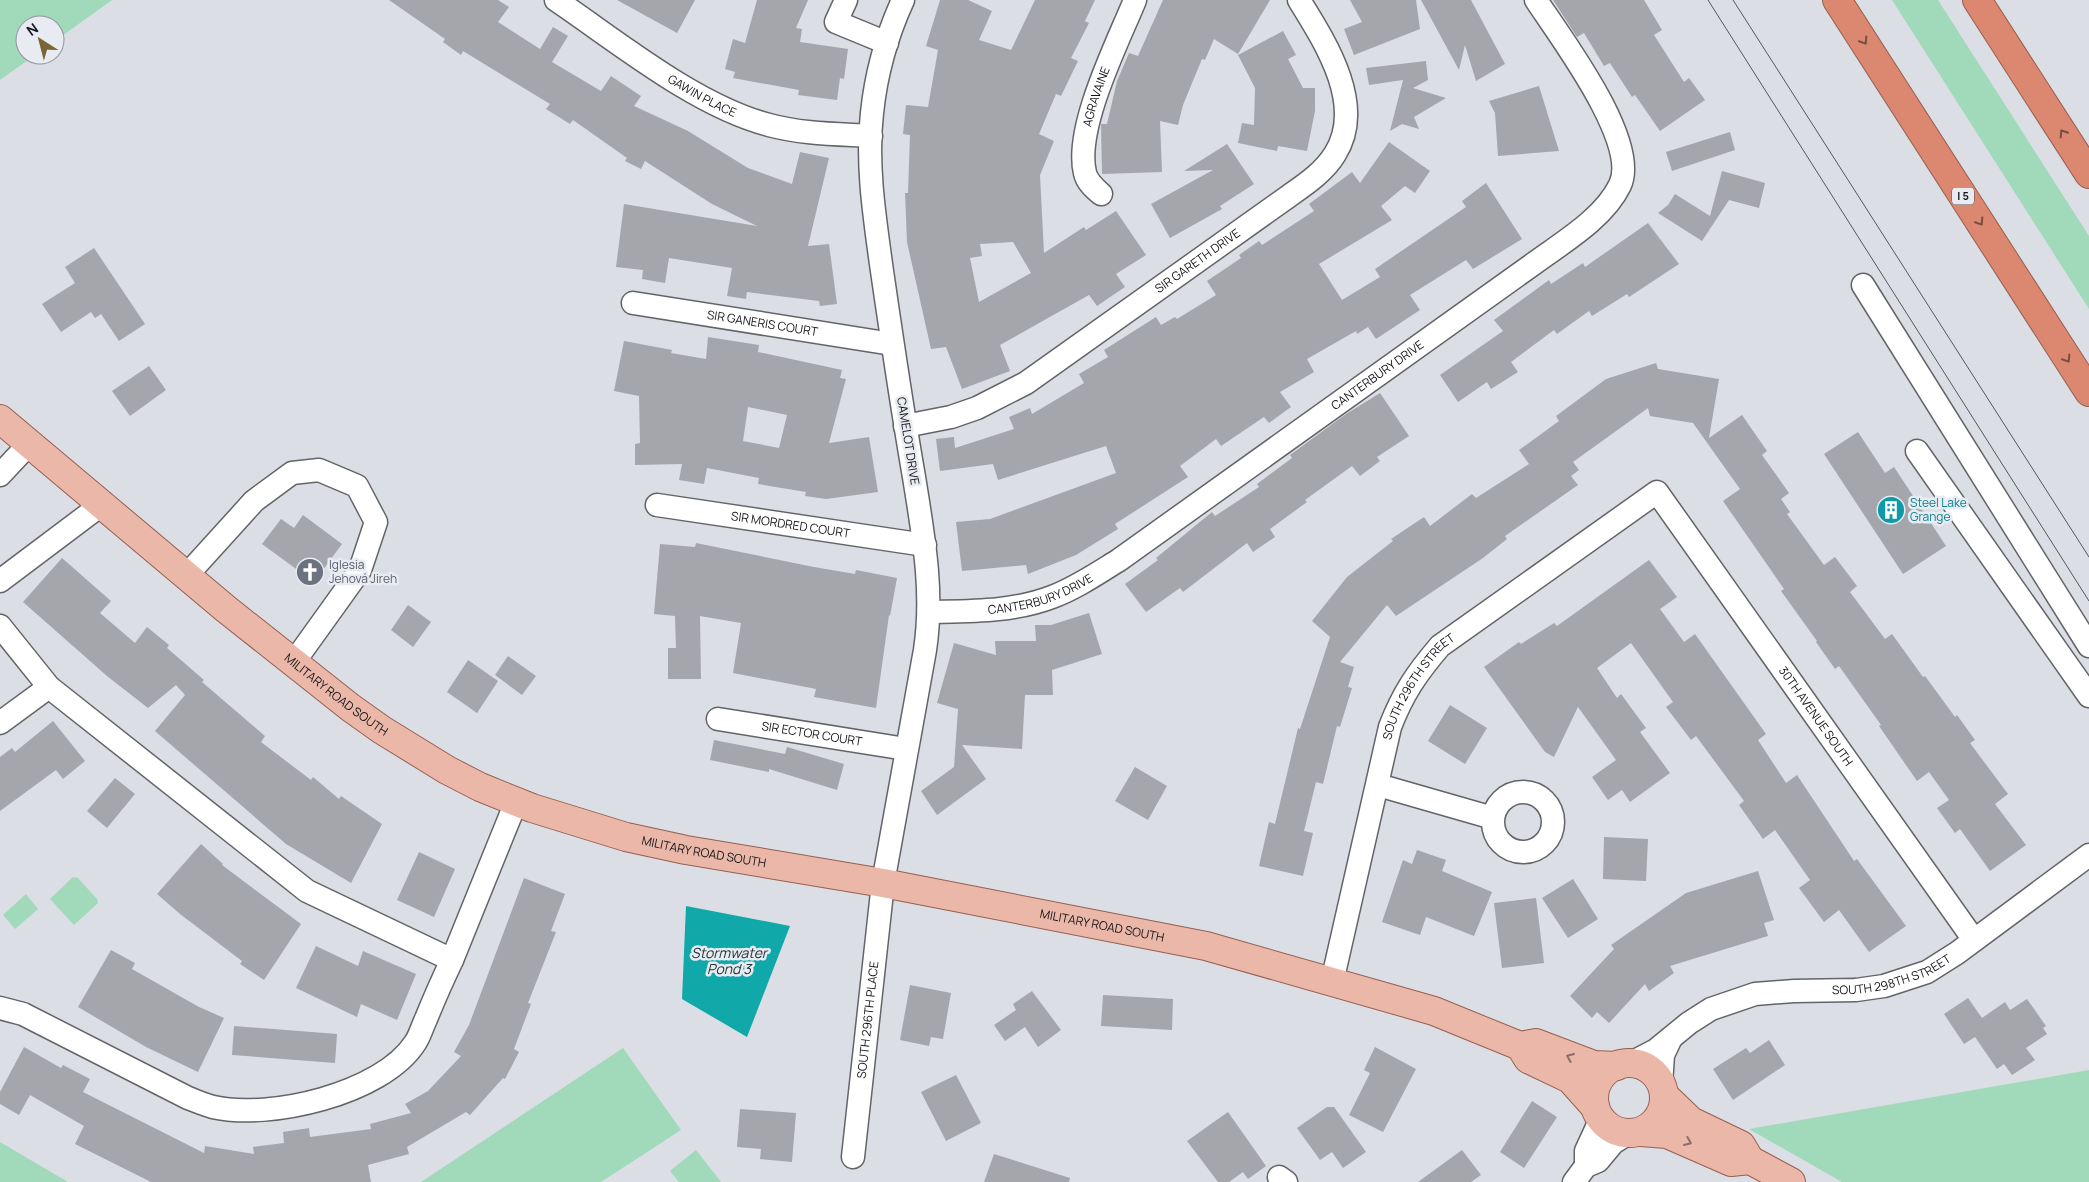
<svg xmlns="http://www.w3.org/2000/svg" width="2089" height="1182" font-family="Manrope,sans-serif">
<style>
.green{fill:#a1dabb}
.water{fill:#11a8aa}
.building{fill:#a4a6ac;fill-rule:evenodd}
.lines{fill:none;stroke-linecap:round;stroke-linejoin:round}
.minor-casing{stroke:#626469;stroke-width:25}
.major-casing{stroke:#965f50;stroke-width:30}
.highway-casing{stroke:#965f50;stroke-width:30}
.minor{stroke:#fff;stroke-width:22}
.major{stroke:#eab7a9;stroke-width:28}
.highway{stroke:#dc876f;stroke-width:28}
.tram{stroke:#55575a;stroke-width:1}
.oneway{stroke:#784e43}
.oneway2{stroke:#8a6e67}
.labels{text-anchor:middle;stroke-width:5;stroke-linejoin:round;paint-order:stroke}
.shield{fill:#e8ebf1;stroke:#545558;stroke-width:1}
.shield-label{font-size:11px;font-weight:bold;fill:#141517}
.street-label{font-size:12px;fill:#141517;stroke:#e8ebf1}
.culture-label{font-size:12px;fill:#0d838f;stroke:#e8ebf1;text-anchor:start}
.worship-label{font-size:12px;fill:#5b616d;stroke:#e8ebf1;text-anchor:start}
.water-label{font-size:14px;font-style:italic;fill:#213737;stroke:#e8ebf1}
</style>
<rect width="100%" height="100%" fill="#dbdee4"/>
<g class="green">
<path d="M 0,0 L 112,0 L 55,41 L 55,25 L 25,25 L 25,55 L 35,55 L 0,80 Z"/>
<path d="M 1892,0 L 1938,0 L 2089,236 L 2089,309 Z"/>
<path d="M 73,877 L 78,878 L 97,899 L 98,903 L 74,925 L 50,899 Z"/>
<path d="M 26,894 L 38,909 L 15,929 L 3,915 Z"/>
<path d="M 623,1048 L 681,1130 L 601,1182 L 421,1182 Z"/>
<path d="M 2089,1070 L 2089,1182 L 1842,1182 L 1749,1129 Z"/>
<path d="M 0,1142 L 68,1182 L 0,1182 Z"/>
<path d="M 696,1150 L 721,1182 L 679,1182 L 670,1171 Z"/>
</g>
<path class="water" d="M 686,906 L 790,926 L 747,1037 L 682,999 Z"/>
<g class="building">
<path d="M 389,0 L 498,0 L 509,7 L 498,22 L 540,49 L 553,27 L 568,36 L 552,62 L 601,91 L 611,76 L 641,96 L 634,106 L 688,131 L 748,168 L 792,184 L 800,152 L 829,158 L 808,246 L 829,244 L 837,304 L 820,306 L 819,301 L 747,292 L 746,299 L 727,296 L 732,268 L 669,258 L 665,283 L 642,279 L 643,270 L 616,267 L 624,204 L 757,226 L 712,204 L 645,161 L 641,169 L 625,161 L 627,158 L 573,120 L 570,124 L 546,109 L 550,104 L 463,51 L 461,55 L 443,42 L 445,39 Z"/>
<path d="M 617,0 L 695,0 L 677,33 Z"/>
<path d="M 757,0 L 808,0 L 796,28 L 802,29 L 800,42 L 848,49 L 844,79 L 840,78 L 837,100 L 798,95 L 799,90 L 733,78 L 735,72 L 725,69 L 733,39 L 745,43 Z"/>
<path d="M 940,0 L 968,0 L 992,11 L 979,40 L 1011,50 L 1035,0 L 1095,0 L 1085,21 L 1089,23 L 1071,58 L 1078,61 L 1061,96 L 1056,94 L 1039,134 L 1054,141 L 1040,175 L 1044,253 L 1084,227 L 1086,230 L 1116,211 L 1146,255 L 1116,274 L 1125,287 L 1097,306 L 1089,295 L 1000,345 L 1010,371 L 962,389 L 946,347 L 931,349 L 907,242 L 905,193 L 908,193 L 910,135 L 903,134 L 906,105 L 928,107 L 938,50 L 926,46 ZM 1013,242 L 1031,273 L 979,302 L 970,258 L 982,256 L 980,244 Z"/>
<path d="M 1163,0 L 1270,0 L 1238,54 L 1214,39 L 1205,60 L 1202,59 L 1183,105 L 1178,125 L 1160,121 L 1162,172 L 1102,174 L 1101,124 L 1107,124 L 1117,81 L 1129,53 L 1138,56 Z"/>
<path d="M 1350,0 L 1416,0 L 1420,29 L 1354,55 L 1344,29 L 1362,22 Z"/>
<path d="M 1421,0 L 1471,0 L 1505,64 L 1476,81 L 1465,45 L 1459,70 Z"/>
<path d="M 1553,0 L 1644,0 L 1662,30 L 1654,35 L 1684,82 L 1689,78 L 1705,100 L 1660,131 L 1635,95 L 1632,97 L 1610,63 L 1604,66 L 1584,33 L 1577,37 Z"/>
<path d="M 1283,31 L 1296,55 L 1288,59 L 1303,88 L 1315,88 L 1315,111 L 1307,151 L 1278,146 L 1277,151 L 1238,143 L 1242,123 L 1254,125 L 1255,88 L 1238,55 Z"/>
<path d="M 1426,61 L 1428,80 L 1413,88 L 1446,98 L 1414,117 L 1419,129 L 1402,124 L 1390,131 L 1403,80 L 1369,85 L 1366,68 Z"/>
<path d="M 1539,86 L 1559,151 L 1498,156 L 1495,113 L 1489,101 Z"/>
<path d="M 1730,132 L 1735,150 L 1672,171 L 1666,152 Z"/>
<path d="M 1389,142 L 1430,171 L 1415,193 L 1405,186 L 1381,206 L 1392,220 L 1319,264 L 1342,300 L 1380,277 L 1375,269 L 1466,207 L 1462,201 L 1486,183 L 1522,239 L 1473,269 L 1466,260 L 1410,295 L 1420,310 L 1376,339 L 1368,327 L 1357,334 L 1356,331 L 1307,359 L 1314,372 L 1280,392 L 1291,407 L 1269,423 L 1264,417 L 1221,446 L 1216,439 L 1180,466 L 1188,477 L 1115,524 L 1118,529 L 1076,555 L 1028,574 L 1026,565 L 962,571 L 956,522 L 990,519 L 1116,473 L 1106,446 L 998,480 L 993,464 L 940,471 L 936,439 L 954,437 L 955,448 L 1014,429 L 1009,417 L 1030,408 L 1032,414 L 1084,383 L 1079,374 L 1108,357 L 1104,350 L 1156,317 L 1161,325 L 1175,317 L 1177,319 L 1216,295 L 1207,281 L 1241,258 L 1239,255 L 1259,241 L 1262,245 L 1314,211 L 1309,204 L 1352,172 L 1360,183 Z"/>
<path d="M 1227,144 L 1254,184 L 1220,206 L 1222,209 L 1170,238 L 1151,204 L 1213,170 L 1184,171 Z"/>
<path d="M 1722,171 L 1765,183 L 1759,208 L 1729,200 L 1702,241 L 1658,213 L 1668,205 L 1675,194 L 1710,216 Z"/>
<path d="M 1648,223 L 1679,264 L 1629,297 L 1627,294 L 1592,316 L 1589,311 L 1557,334 L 1554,330 L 1511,362 L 1518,372 L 1491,389 L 1487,382 L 1458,402 L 1440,375 L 1503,331 L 1494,320 L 1549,280 L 1551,284 L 1583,263 L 1585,267 Z"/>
<path d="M 94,248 L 145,324 L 119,341 L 101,314 L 95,318 L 91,312 L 61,332 L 42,304 L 75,283 L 65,267 Z"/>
<path d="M 708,337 L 759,345 L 758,352 L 842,370 L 840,378 L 846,379 L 829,443 L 869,437 L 878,492 L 826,499 L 805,496 L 806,492 L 758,484 L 759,478 L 707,468 L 704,484 L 679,480 L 682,464 L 635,465 L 635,444 L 640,443 L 639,396 L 614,391 L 624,341 L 672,350 L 671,353 L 706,359 ZM 748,407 L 787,415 L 779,448 L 743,441 Z"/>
<path d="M 1656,363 L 1658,369 L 1719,379 L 1709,438 L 1742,415 L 1767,451 L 1762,455 L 1789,493 L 1781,499 L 1790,512 L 1787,514 L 1824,565 L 1835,557 L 1857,586 L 1850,592 L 1885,639 L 1892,634 L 1923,677 L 1925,676 L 1955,717 L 1957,715 L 1975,740 L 1970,743 L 2008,794 L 1995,804 L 2026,845 L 1990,871 L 1960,829 L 1955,833 L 1937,808 L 1949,800 L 1929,772 L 1917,781 L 1879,726 L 1881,725 L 1839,666 L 1835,669 L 1816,642 L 1817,641 L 1781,591 L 1784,589 L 1723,501 L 1740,489 L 1693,423 L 1650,416 L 1648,408 L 1573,462 L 1579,470 L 1571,476 L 1578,485 L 1505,536 L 1507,539 L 1483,558 L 1396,616 L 1387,605 L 1340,662 L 1354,667 L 1348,687 L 1352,688 L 1340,727 L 1337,726 L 1323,784 L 1316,782 L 1304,831 L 1313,833 L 1303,876 L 1259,866 L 1269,822 L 1275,824 L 1298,728 L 1300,729 L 1330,637 L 1312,621 L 1347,577 L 1393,541 L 1391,539 L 1424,517 L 1430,526 L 1472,494 L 1476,498 L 1529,464 L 1519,450 L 1559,421 L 1556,416 L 1606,379 Z"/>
<path d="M 149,366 L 166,390 L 130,416 L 112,391 Z"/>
<path d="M 1380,393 L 1409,436 L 1377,457 L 1380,461 L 1360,476 L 1352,466 L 1305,500 L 1307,502 L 1270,529 L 1275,537 L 1253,552 L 1247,543 L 1183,592 L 1180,588 L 1146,612 L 1125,584 L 1158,560 L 1156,558 L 1212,512 L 1215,516 L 1259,487 L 1257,484 L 1292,458 L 1290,455 L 1346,414 Z"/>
<path d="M 1858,432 L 1885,473 L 1894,467 L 1946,546 L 1903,574 L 1824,454 Z"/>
<path d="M 303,515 L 342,544 L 314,582 L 262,544 L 281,519 L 294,528 Z"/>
<path d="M 696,543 L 814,567 L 855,574 L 856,570 L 897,578 L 890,616 L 889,615 L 876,708 L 814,697 L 816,689 L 733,673 L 741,623 L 700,616 L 701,679 L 668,679 L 668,648 L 676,648 L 675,616 L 654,614 L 660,544 L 695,547 Z"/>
<path d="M 62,558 L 111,601 L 100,613 L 135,643 L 147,627 L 169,645 L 167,648 L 204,680 L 202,682 L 265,736 L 261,742 L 311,780 L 313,777 L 339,799 L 341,796 L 382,824 L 351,883 L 286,844 L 155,731 L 185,695 L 176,685 L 148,708 L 107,676 L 23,602 Z"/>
<path d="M 1649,560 L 1677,597 L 1660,609 L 1684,642 L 1695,634 L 1766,734 L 1758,740 L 1786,783 L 1797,775 L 1854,861 L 1857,859 L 1906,926 L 1869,952 L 1839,910 L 1824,922 L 1799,888 L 1810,880 L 1775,830 L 1763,839 L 1739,805 L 1744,801 L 1696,736 L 1691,740 L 1666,707 L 1673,702 L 1631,643 L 1597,668 L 1617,698 L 1621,694 L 1646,728 L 1640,732 L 1670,773 L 1630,802 L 1622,790 L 1608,800 L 1592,777 L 1616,760 L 1578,707 L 1554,757 L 1545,752 L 1484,667 L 1519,642 L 1521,644 L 1554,623 L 1557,626 Z"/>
<path d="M 408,605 L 431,622 L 413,647 L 391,630 Z"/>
<path d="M 1089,613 L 1102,654 L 1052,670 L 1053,695 L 1025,695 L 1022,749 L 962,745 L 986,779 L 937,815 L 921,791 L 954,767 L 958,709 L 937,703 L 954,643 L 996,655 L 995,641 L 1036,641 L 1035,625 L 1051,625 Z"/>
<path d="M 508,656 L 536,676 L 522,695 L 495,675 Z"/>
<path d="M 468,660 L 498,681 L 477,713 L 447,692 Z"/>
<path d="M 1450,705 L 1487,728 L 1465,764 L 1428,741 Z"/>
<path d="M 53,721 L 85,761 L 63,779 L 56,770 L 0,811 L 0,757 L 12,748 L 15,752 Z"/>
<path d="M 714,740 L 785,754 L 787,747 L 844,764 L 837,790 L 769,769 L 769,772 L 710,760 Z"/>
<path d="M 1135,767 L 1167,786 L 1148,820 L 1115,801 Z"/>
<path d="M 115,778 L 135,794 L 107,828 L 87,811 Z"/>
<path d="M 1604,837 L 1648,839 L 1646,881 L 1603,879 Z"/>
<path d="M 201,844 L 223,864 L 222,865 L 301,924 L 264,980 L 240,964 L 242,961 L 180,914 L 157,894 Z"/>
<path d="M 1417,850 L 1446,860 L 1442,871 L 1492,892 L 1474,936 L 1426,917 L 1420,935 L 1382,922 L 1403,860 L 1412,864 Z"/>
<path d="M 419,852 L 455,869 L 434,917 L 397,900 Z"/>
<path d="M 1758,871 L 1774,920 L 1764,923 L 1768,936 L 1670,966 L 1674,973 L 1649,991 L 1645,984 L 1609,1023 L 1597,1012 L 1592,1018 L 1570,996 L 1614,949 L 1611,945 L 1686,893 Z"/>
<path d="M 524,878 L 565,894 L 551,931 L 556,932 L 528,1003 L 531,1004 L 514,1049 L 519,1052 L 505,1079 L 503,1078 L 470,1115 L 466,1112 L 407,1147 L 409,1154 L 368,1165 L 371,1182 L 151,1182 L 75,1144 L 84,1126 L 30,1095 L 19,1115 L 0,1104 L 0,1092 L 24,1047 L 61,1068 L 63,1065 L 90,1079 L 83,1092 L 204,1153 L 205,1146 L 254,1154 L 253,1147 L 284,1143 L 283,1132 L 309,1128 L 310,1137 L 371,1129 L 370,1124 L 411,1113 L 405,1104 L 428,1091 L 461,1056 L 454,1052 L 469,1025 Z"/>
<path d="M 1573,879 L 1598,919 L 1568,938 L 1542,898 Z"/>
<path d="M 1536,898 L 1544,963 L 1502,968 L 1494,903 Z"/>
<path d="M 316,946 L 358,966 L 363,951 L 416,974 L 397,1020 L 361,1004 L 357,1017 L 296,988 Z"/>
<path d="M 111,950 L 135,963 L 132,969 L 199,1007 L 224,1018 L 198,1072 L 146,1047 L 78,1007 Z"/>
<path d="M 910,985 L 951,993 L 943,1039 L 931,1037 L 929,1046 L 900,1040 Z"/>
<path d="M 1032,991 L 1061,1030 L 1038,1047 L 1025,1027 L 1005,1041 L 994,1025 L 1016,1010 L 1013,1004 Z"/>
<path d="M 1103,995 L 1173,999 L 1172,1030 L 1101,1026 Z"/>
<path d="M 1968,998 L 1982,1018 L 2005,1002 L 2010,1010 L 2027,999 L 2046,1026 L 2043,1028 L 2047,1034 L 2026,1048 L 2035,1060 L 2012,1075 L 2004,1064 L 1997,1069 L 1975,1037 L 1964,1044 L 1944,1014 Z"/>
<path d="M 234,1026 L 337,1034 L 335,1063 L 232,1055 Z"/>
<path d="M 1769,1040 L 1785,1065 L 1733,1100 L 1713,1069 L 1746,1048 L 1750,1053 Z"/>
<path d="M 1375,1047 L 1416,1069 L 1383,1132 L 1349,1115 L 1370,1073 L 1364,1070 Z"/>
<path d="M 956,1075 L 981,1123 L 946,1141 L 921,1092 Z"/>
<path d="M 1532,1101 L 1557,1117 L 1524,1168 L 1500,1152 Z"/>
<path d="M 1327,1107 L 1334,1107 L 1366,1152 L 1343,1168 L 1332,1152 L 1320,1160 L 1297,1128 Z"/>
<path d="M 740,1109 L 796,1113 L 792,1162 L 760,1159 L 761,1149 L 737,1147 Z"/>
<path d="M 1228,1112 L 1266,1166 L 1248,1179 L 1243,1172 L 1229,1182 L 1218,1182 L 1187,1141 Z"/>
<path d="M 1462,1150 L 1481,1175 L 1471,1182 L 1418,1182 Z"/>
<path d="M 994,1154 L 1070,1178 L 1069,1182 L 984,1182 Z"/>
</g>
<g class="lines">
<defs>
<g id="minor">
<path id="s1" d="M 556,0 C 618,42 696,106 769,125 C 802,134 837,134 871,136"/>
<path d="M 846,0 L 836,22 L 887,43"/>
<path id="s2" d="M 1101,194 C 1094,188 1087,182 1085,173 C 1074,128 1118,42 1135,0"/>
<path d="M 1863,285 L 2089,646"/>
<path id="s3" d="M 633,303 L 892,344"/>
<path id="s4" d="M 905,426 L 951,417 L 977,408 L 1026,383 L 1289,196 C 1306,184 1324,172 1335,154 C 1366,105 1325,42 1299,0"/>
<path d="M 1917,451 L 2089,696"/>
<path d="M 0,475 L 29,444"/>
<path id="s5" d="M 657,505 L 925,545"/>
<path d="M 186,576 L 254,501 L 292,473 L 319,470 L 357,486 L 376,522 L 360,570 L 294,662"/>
<path d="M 0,581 L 101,505"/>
<path id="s6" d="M 929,612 C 970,611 1013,612 1052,597 C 1076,588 1098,573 1119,560 L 1536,262 C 1565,241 1604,218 1620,185 C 1640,142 1561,38 1536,0"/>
<path d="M 0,626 L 49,687 L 307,891 L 452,960 L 516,802"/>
<path id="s7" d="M 718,719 L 906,749"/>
<path d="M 0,723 L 49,687"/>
<path d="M 1378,785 L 1493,818"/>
<circle cx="1523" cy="822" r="30"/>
<path id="s8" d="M 1332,982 L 1390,727 C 1403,693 1417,673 1440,646 L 1657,492 L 1974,940"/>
<path d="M 0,1008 L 23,1014 L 188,1098 C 196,1101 205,1105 213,1107 C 269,1120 382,1094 415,1043 C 420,1036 422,1027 426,1019 C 434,999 443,979 452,960"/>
<path id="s9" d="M 1629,1064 L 1656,1050 L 1689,1023 L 1711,1009 L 1755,994 L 1794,991 L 1856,990 L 1884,986 L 1927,972 L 1957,953 L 2089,855"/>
<path d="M 1661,1084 L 1663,1055 L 1671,1038"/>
<path id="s10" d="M 853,1157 L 883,883 L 925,650 C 934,591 923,534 914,477 C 902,408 892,340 882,271 C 875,220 866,165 872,113 C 876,74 887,35 903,0"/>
<path d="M 1586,1166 L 1586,1151 L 1598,1125 L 1599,1116"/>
<path d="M 1279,1177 L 1286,1182"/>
<path d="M 1574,1182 L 1586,1166 L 1598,1161 L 1613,1143 L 1629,1133"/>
</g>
<g id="major">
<path id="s11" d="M 0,419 L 226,609 L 351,708 L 382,730 L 447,770 L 480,787 L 532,808 L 626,837 L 686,850 L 883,883 L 1206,946 L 1434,1011 L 1520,1046 L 1536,1043 L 1594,1065 L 1617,1066"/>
<path d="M 1520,1046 L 1528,1059 L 1570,1079 L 1595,1107"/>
<circle cx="1629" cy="1098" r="35"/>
<path d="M 1664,1095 L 1691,1121 L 1741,1145 L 1750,1160 L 1791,1182"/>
<path d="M 1641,1132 L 1667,1134 L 1731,1162 L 1750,1160"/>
</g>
<g id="highway">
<path d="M 1837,0 L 2089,392"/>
<path d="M 1977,0 L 2089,174"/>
</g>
</defs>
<use href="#minor" class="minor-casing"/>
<use href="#major" class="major-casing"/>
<use href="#highway" class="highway-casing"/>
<use href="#minor" class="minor"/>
<use href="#major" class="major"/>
<use href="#highway" class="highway"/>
<g class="tram">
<path d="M 1708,0 L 2089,601"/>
<path d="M 1733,0 L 2089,557"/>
</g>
</g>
<defs><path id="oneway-chevron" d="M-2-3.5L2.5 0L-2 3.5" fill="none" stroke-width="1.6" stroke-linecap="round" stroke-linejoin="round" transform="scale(1.25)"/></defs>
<g class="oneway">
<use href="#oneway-chevron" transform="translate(1864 41) rotate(57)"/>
<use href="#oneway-chevron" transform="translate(2063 133) rotate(-123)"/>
<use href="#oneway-chevron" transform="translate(1980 222) rotate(57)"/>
<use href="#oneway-chevron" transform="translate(2067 359) rotate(57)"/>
</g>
<g class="oneway2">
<use href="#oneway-chevron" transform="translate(1570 1057) rotate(-157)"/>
<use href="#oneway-chevron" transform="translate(1688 1142) rotate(23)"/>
</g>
<defs>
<symbol id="building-disc" viewBox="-11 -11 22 22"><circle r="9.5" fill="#0f9aa8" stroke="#e8ebf1"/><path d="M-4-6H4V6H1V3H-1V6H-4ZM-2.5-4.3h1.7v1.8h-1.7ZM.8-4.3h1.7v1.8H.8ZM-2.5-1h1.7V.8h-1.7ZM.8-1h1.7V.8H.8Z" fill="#fff"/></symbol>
<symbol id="church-disc" viewBox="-11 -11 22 22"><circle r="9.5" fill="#6b7280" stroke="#e8ebf1"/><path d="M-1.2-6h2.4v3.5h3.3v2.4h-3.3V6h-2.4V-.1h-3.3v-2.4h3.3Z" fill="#fff"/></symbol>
</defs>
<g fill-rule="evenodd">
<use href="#building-disc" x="1875" y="494" width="32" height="32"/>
<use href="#church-disc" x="294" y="556" width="32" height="32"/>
</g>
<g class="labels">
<rect class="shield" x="1952" y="187.5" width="22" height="17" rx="4"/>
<g class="shield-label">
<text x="1963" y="200">I 5</text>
</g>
<g class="street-label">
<text dy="4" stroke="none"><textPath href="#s1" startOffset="175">GAWIN PLACE</textPath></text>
<text dy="4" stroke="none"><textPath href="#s2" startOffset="105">AGRAVAINE</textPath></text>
<text dy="4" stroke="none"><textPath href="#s4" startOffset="340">SIR GARETH DRIVE</textPath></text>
<text dy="4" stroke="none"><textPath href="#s3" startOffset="131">SIR GANERIS COURT</textPath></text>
<text dy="4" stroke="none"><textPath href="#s6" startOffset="519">CANTERBURY DRIVE</textPath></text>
<text transform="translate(908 441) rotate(81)" y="4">CAMELOT DRIVE</text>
<text dy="4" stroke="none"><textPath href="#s5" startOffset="135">SIR MORDRED COURT</textPath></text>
<text dy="4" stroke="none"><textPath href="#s6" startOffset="114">CANTERBURY DRIVE</textPath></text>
<text dy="4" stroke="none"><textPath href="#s8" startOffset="311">SOUTH 296TH STREET</textPath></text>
<text dy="4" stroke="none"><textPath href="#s11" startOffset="435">MILITARY ROAD SOUTH</textPath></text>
<text dy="4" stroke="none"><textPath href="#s8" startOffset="898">30TH AVENUE SOUTH</textPath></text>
<text dy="4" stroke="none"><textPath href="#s7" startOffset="95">SIR ECTOR COURT</textPath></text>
<text dy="4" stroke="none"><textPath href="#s11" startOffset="840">MILITARY ROAD SOUTH</textPath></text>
<text dy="4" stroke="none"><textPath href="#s11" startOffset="1245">MILITARY ROAD SOUTH</textPath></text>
<text dy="4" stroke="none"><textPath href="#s9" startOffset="285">SOUTH 298TH STREET</textPath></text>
<text dy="4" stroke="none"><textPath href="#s10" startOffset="138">SOUTH 296TH PLACE</textPath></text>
</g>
<g class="culture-label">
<text x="1910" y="507">Steel Lake<tspan x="1910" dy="14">Grange</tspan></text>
</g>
<g class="worship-label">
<text x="329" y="569">Iglesia<tspan x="329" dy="14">Jehová Jireh</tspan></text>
</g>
<g class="water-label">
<text x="729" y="958">Stormwater<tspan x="729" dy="16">Pond 3</tspan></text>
</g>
</g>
<g transform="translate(40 40) rotate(324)"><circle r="24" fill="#e8ebf1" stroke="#93959a"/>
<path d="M0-4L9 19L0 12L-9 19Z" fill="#7c6535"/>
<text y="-8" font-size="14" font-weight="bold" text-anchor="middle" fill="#141517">N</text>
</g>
</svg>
